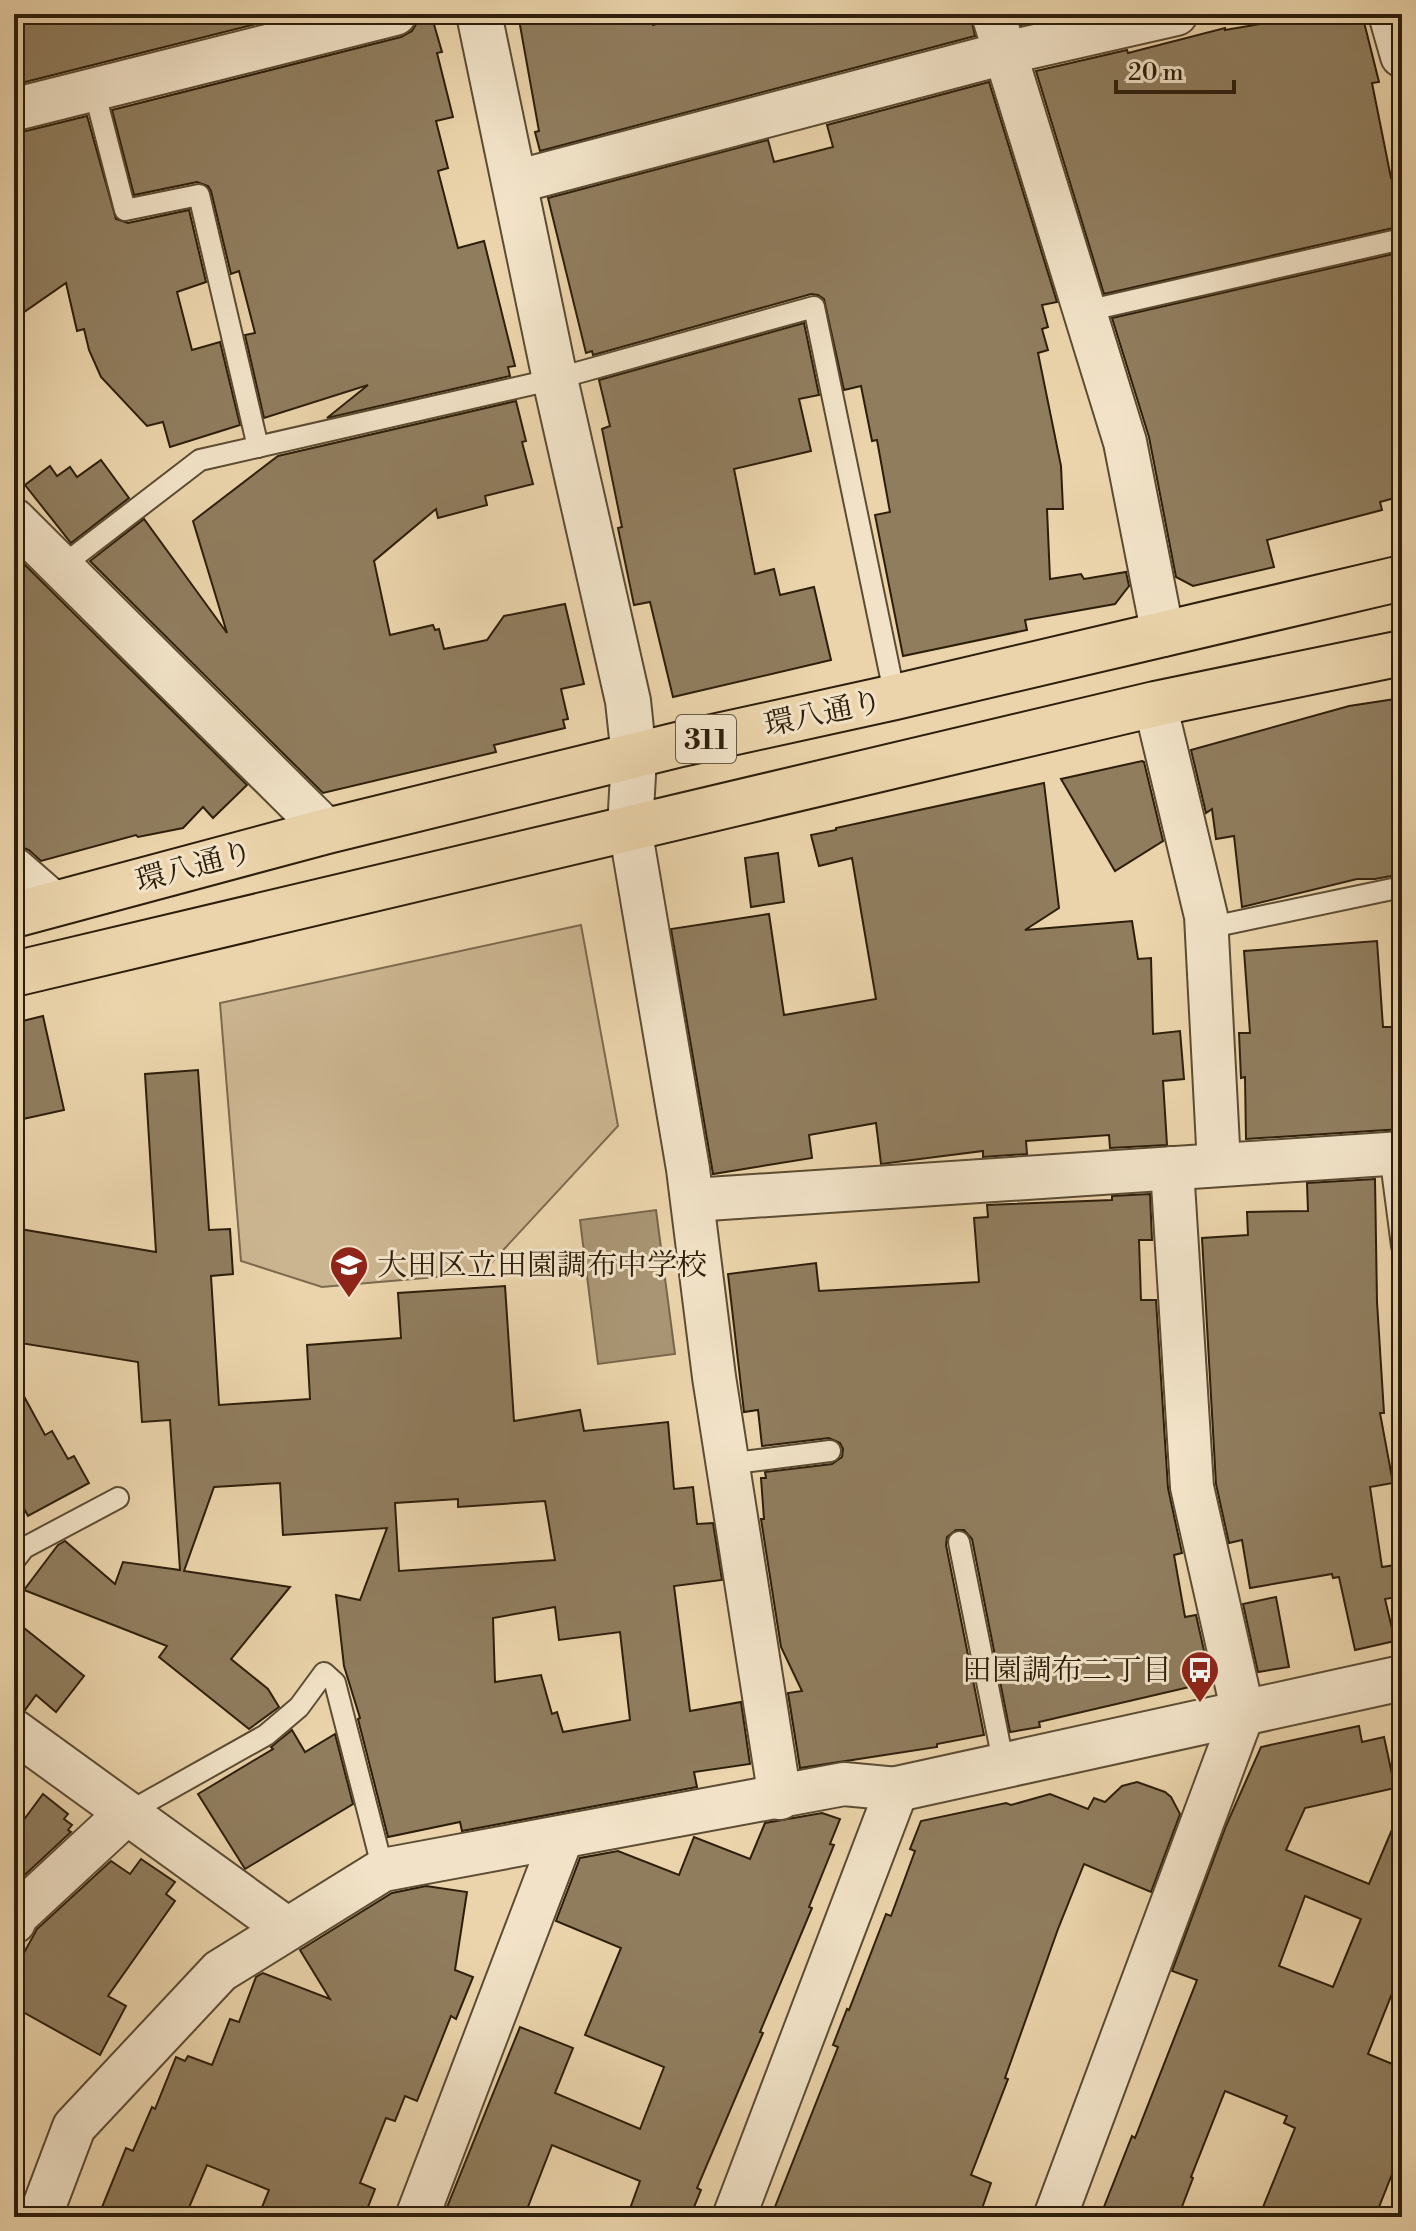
<svg xmlns="http://www.w3.org/2000/svg" width="1416" height="2231" font-family="'Libre Bodoni','Noto Serif JP',serif">
<style>
.green{fill:#cbb590;stroke:#7c6a4e;stroke-width:2}
.water{fill:#aa9675;stroke:#78664b;stroke-width:2}
.building{fill:#907d5e;stroke:#2d1e0b;stroke-width:2;fill-rule:evenodd}
.lines{fill:none;stroke-linecap:round;stroke-linejoin:round}
.service-casing{stroke:#5c4c33;stroke-width:24}
.minor-casing{stroke:#5c4c33;stroke-width:46}
.tertiary-casing{stroke:#5c4c33;stroke-width:48}
.primary-casing{stroke:#2d1e0b;stroke-width:48}
.service{stroke:#f2e3c8;stroke-width:20}
.minor{stroke:#f2e3c8;stroke-width:42}
.tertiary{stroke:#f2e3c8;stroke-width:44}
.primary{stroke:#ebd4ab;stroke-width:44}
.labels{text-anchor:middle;stroke-width:6;stroke-linejoin:round;paint-order:stroke}
.shield{fill:#f2e3c8;stroke:#685944;stroke-width:2}
.shield-label{font-size:28px;font-weight:bold;fill:#2d1e0b}
.street-label{font-size:30px;fill:#2d1e0b;stroke:#f2e3c8}
.poi-label{font-size:30px;fill:#2d1e0b;stroke:#f2e3c8;text-anchor:start}
</style>
<rect width="100%" height="100%" fill="#ebd4ab"/>
<filter id="stains"><feTurbulence type="fractalNoise" baseFrequency=".0025" numOctaves="4"/><feColorMatrix values="0 0 0 0 .2 0 0 0 0 .09 0 0 0 0 .02 0 0 0 .5 -.17"/></filter>
<radialGradient id="worn" r=".72"><stop offset=".6" stop-color="#630" stop-opacity="0"/><stop offset="1" stop-color="#630" stop-opacity=".3"/></radialGradient>
<path class="green" d="M 581,925 L 618,1126 L 482,1273 L 322,1287 L 241,1261 L 220,1003 Z"/>
<path class="water" d="M 656,1210 L 675,1354 L 598,1364 L 580,1220 Z"/>
<g class="building">
<path d="M 14,14 L 296,14 L 21,83 L 14,83 Z"/>
<path d="M 418,14 L 431,14 L 442,52 L 437,53 L 453,117 L 436,121 L 448,168 L 438,171 L 458,248 L 484,241 L 515,366 L 508,367 L 510,376 L 327,418 L 368,385 L 264,418 L 245,335 L 255,333 L 239,271 L 231,274 L 211,191 L 208,186 L 197,182 L 134,195 L 112,110 L 401,37 L 412,31 L 418,21 Z"/>
<path d="M 518,14 L 650,14 L 653,25 L 694,14 L 970,14 L 975,36 L 540,151 L 535,132 L 539,131 Z"/>
<path d="M 1018,14 L 1068,14 L 1021,25 Z"/>
<path d="M 1318,14 L 1362,14 L 1379,82 L 1372,83 L 1391,178 L 1394,177 L 1402,210 L 1402,226 L 1104,294 L 1036,71 L 1127,50 L 1128,53 L 1225,28 L 1225,30 Z"/>
<path d="M 989,82 L 1057,302 L 1042,305 L 1048,327 L 1042,329 L 1048,350 L 1038,353 L 1061,466 L 1063,509 L 1047,509 L 1050,579 L 1081,574 L 1084,579 L 1126,572 L 1129,586 L 1115,604 L 1025,620 L 1027,630 L 903,656 L 875,515 L 890,512 L 877,440 L 872,441 L 861,386 L 844,390 L 824,299 L 818,295 L 811,294 L 593,355 L 592,351 L 586,353 L 548,198 L 768,140 L 774,162 L 833,147 L 827,125 Z"/>
<path d="M 87,116 L 116,219 L 128,223 L 189,210 L 206,282 L 177,292 L 192,350 L 220,342 L 240,425 L 170,447 L 163,422 L 147,426 L 101,377 L 89,350 L 84,329 L 77,331 L 66,283 L 14,319 L 14,131 L 26,131 Z"/>
<path d="M 1402,252 L 1402,496 L 1380,502 L 1382,510 L 1267,540 L 1274,567 L 1193,586 L 1176,577 L 1149,437 L 1112,318 Z"/>
<path d="M 804,323 L 819,395 L 799,399 L 811,451 L 734,469 L 755,574 L 774,569 L 780,595 L 814,587 L 831,660 L 673,697 L 650,602 L 634,605 L 618,528 L 622,527 L 602,429 L 610,426 L 599,380 Z"/>
<path d="M 516,401 L 526,441 L 522,442 L 533,484 L 485,496 L 487,505 L 438,518 L 436,509 L 374,561 L 390,635 L 433,625 L 435,630 L 439,629 L 444,649 L 487,640 L 504,616 L 565,604 L 584,684 L 561,689 L 568,719 L 563,720 L 565,728 L 494,745 L 496,752 L 323,793 L 90,561 L 144,519 L 227,633 L 193,521 L 278,456 Z"/>
<path d="M 101,460 L 129,498 L 71,543 L 25,485 L 50,466 L 57,476 L 70,467 L 77,477 Z"/>
<path d="M 19,559 L 247,785 L 213,818 L 203,807 L 183,828 L 138,837 L 136,835 L 41,861 L 29,850 L 14,844 L 14,560 Z"/>
<path d="M 1402,698 L 1402,874 L 1375,879 L 1357,879 L 1242,907 L 1234,836 L 1216,839 L 1212,809 L 1206,813 L 1191,750 L 1349,706 Z"/>
<path d="M 1142,761 L 1144,762 L 1163,841 L 1115,871 L 1061,779 Z"/>
<path d="M 1044,783 L 1059,908 L 1025,930 L 1132,921 L 1138,959 L 1151,958 L 1153,1034 L 1180,1031 L 1184,1079 L 1163,1081 L 1167,1145 L 1110,1148 L 1109,1135 L 1026,1141 L 1027,1154 L 983,1157 L 983,1151 L 881,1164 L 876,1123 L 809,1135 L 812,1158 L 713,1174 L 671,929 L 769,914 L 784,1015 L 876,999 L 852,858 L 819,866 L 811,835 L 836,830 L 836,828 Z"/>
<path d="M 778,853 L 784,902 L 751,907 L 745,858 Z"/>
<path d="M 1377,941 L 1383,1027 L 1402,1027 L 1402,1129 L 1246,1139 L 1245,1077 L 1241,1078 L 1239,1033 L 1250,1033 L 1244,951 Z"/>
<path d="M 43,1016 L 64,1110 L 14,1121 L 14,1023 Z"/>
<path d="M 198,1070 L 209,1230 L 230,1229 L 233,1274 L 211,1276 L 219,1405 L 310,1399 L 307,1345 L 401,1338 L 398,1293 L 505,1286 L 514,1421 L 580,1410 L 584,1431 L 668,1422 L 674,1489 L 693,1487 L 697,1524 L 713,1523 L 722,1580 L 674,1586 L 690,1711 L 741,1702 L 750,1764 L 694,1772 L 697,1787 L 462,1831 L 460,1822 L 388,1837 L 358,1719 L 360,1718 L 344,1666 L 336,1595 L 360,1600 L 387,1528 L 283,1535 L 280,1483 L 214,1487 L 184,1571 L 290,1587 L 231,1659 L 268,1689 L 279,1707 L 249,1729 L 159,1657 L 167,1646 L 24,1590 L 58,1545 L 65,1541 L 115,1584 L 123,1562 L 180,1570 L 170,1420 L 142,1422 L 138,1362 L 14,1342 L 14,1228 L 156,1252 L 145,1074 ZM 458,1499 L 458,1507 L 545,1501 L 555,1560 L 399,1571 L 395,1503 ZM 555,1607 L 559,1640 L 620,1632 L 630,1720 L 563,1732 L 557,1712 L 552,1714 L 541,1675 L 495,1682 L 493,1618 Z"/>
<path d="M 1375,1179 L 1377,1302 L 1384,1413 L 1380,1413 L 1393,1483 L 1370,1487 L 1382,1567 L 1402,1564 L 1402,1596 L 1385,1599 L 1395,1641 L 1355,1650 L 1339,1577 L 1333,1578 L 1332,1574 L 1250,1588 L 1242,1540 L 1229,1543 L 1216,1484 L 1202,1238 L 1248,1235 L 1247,1212 L 1308,1211 L 1307,1183 Z"/>
<path d="M 1150,1194 L 1152,1240 L 1139,1240 L 1141,1300 L 1156,1300 L 1168,1488 L 1182,1553 L 1174,1555 L 1185,1617 L 1196,1615 L 1211,1682 L 1039,1722 L 1040,1727 L 1010,1732 L 972,1539 L 964,1530 L 956,1530 L 947,1537 L 946,1545 L 984,1735 L 937,1744 L 937,1747 L 800,1768 L 788,1693 L 802,1691 L 781,1647 L 761,1519 L 764,1519 L 761,1478 L 766,1478 L 765,1472 L 832,1464 L 842,1457 L 843,1449 L 840,1443 L 829,1438 L 762,1446 L 758,1410 L 744,1412 L 728,1274 L 816,1263 L 819,1291 L 979,1282 L 974,1218 L 988,1217 L 987,1205 L 1112,1200 L 1112,1196 Z"/>
<path d="M 14,1378 L 45,1435 L 52,1431 L 68,1459 L 74,1456 L 89,1483 L 28,1516 L 14,1490 Z"/>
<path d="M 1276,1597 L 1289,1667 L 1258,1672 L 1243,1604 Z"/>
<path d="M 14,1620 L 84,1676 L 56,1712 L 36,1695 L 25,1710 L 14,1707 Z"/>
<path d="M 1359,1726 L 1362,1742 L 1384,1737 L 1395,1788 L 1305,1808 L 1286,1850 L 1369,1884 L 1402,1806 L 1402,1989 L 1395,1986 L 1368,2054 L 1402,2068 L 1402,2149 L 1375,2217 L 1259,2217 L 1295,2128 L 1284,2123 L 1287,2116 L 1225,2091 L 1191,2177 L 1193,2178 L 1178,2217 L 1100,2217 L 1132,2136 L 1135,2138 L 1197,1980 L 1172,1971 L 1226,1826 L 1261,1747 ZM 1305,1896 L 1361,1919 L 1333,1987 L 1279,1966 Z"/>
<path d="M 292,1730 L 305,1752 L 335,1734 L 353,1804 L 245,1869 L 198,1794 L 273,1749 L 271,1747 Z"/>
<path d="M 1137,1782 L 1165,1792 L 1171,1797 L 1180,1814 L 1151,1892 L 1084,1864 L 1058,1929 L 1005,2078 L 1008,2079 L 971,2175 L 991,2183 L 979,2217 L 801,2217 L 775,2207 L 838,2047 L 833,2045 L 847,2009 L 849,2010 L 886,1914 L 891,1916 L 915,1851 L 910,1849 L 921,1821 L 1006,1803 L 1011,1805 L 1050,1794 L 1088,1809 L 1094,1798 L 1105,1802 L 1122,1786 Z"/>
<path d="M 43,1794 L 68,1814 L 64,1819 L 72,1825 L 68,1830 L 71,1832 L 14,1885 L 14,1833 Z"/>
<path d="M 822,1813 L 840,1819 L 830,1844 L 834,1845 L 809,1907 L 812,1908 L 760,2032 L 763,2033 L 697,2188 L 701,2190 L 690,2217 L 627,2217 L 640,2181 L 552,2145 L 524,2217 L 443,2217 L 520,2027 L 573,2048 L 555,2093 L 640,2129 L 664,2067 L 585,2035 L 621,1948 L 556,1921 L 580,1858 L 618,1851 L 679,1875 L 694,1837 L 750,1859 L 765,1823 Z"/>
<path d="M 141,1859 L 175,1882 L 166,1894 L 175,1901 L 108,1996 L 126,2006 L 100,2055 L 14,2007 L 14,1971 L 37,1929 L 111,1861 L 130,1874 Z"/>
<path d="M 426,1886 L 467,1892 L 455,1970 L 473,1977 L 456,2019 L 451,2016 L 417,2101 L 405,2096 L 395,2121 L 386,2118 L 360,2183 L 375,2189 L 364,2217 L 258,2217 L 269,2190 L 207,2165 L 185,2217 L 98,2217 L 126,2148 L 133,2151 L 152,2107 L 155,2109 L 176,2057 L 185,2061 L 188,2056 L 212,2065 L 230,2019 L 239,2022 L 256,1977 L 263,1973 L 330,1999 L 300,1950 L 392,1893 Z"/>
</g>
<g class="lines">
<defs>
<g id="service">
<path d="M 94,90 L 125,210 L 199,195 L 258,447"/>
<path d="M 1086,311 L 1402,239"/>
<path d="M 62,566 L 200,460 L 555,379 L 814,307 L 895,697"/>
<path d="M 1207,928 L 1402,887"/>
<path d="M 1390,1154 L 1402,1246"/>
<path d="M 727,1464 L 830,1451"/>
<path d="M 959,1542 L 1004,1766"/>
<path d="M 14,1561 L 24,1548 L 118,1498"/>
<path d="M 127,1813 L 266,1735 L 299,1707 L 324,1673 L 335,1683 L 383,1870"/>
</g>
<g id="minor">
<path d="M 993,14 L 1125,442 L 1163,635"/>
<path d="M 1390,14 L 1402,56"/>
<path d="M 14,106 L 20,108 L 395,14"/>
<path d="M 515,182 L 1005,53 L 1176,14"/>
<path d="M 14,520 L 327,831"/>
<path d="M 1155,704 L 1206,916 L 1219,1165"/>
<path d="M 630,828 L 688,1169 L 714,1377 L 780,1798"/>
<path d="M 14,869 L 53,903"/>
<path d="M 693,1200 L 1402,1153"/>
<path d="M 14,1731 L 286,1928"/>
<path d="M 14,1922 L 17,1915 L 127,1813"/>
<path d="M 40,2217 L 74,2127 L 220,1971 L 383,1870 L 844,1784 L 897,1789 L 734,2217"/>
<path d="M 417,2217 L 562,1837"/>
<path d="M 1055,2217 L 1243,1713 L 1192,1487 L 1172,1168"/>
</g>
<g id="tertiary">
<path d="M 479,14 L 555,379 L 628,701 L 634,757 L 630,828"/>
<path d="M 897,1789 L 1402,1678"/>
</g>
<g id="primary">
<path d="M 14,915 L 327,831 L 681,744 L 895,697 L 1402,578"/>
<path d="M 14,974 L 1155,704 L 1402,653"/>
</g>
</defs>
<use href="#service" class="service-casing"/>
<use href="#minor" class="minor-casing"/>
<use href="#tertiary" class="tertiary-casing"/>
<use href="#primary" class="primary-casing"/>
<use href="#service" class="service"/>
<use href="#minor" class="minor"/>
<use href="#tertiary" class="tertiary"/>
<use href="#primary" class="primary"/>
</g>
<defs>
<symbol id="school-pin" viewBox="-11 -11 22 30"><path d="M0 17L-7.5 6A9.5 9.5 0 1 1 7.5 6Z" fill="#8f2418" stroke="#f2e3c8"/><path d="M0-5L7-2L0 1L-7-2ZM-4 1L0 2.5L4 1V4Q0 6-4 4Z" fill="#fff"/></symbol>
<symbol id="bus-pin" viewBox="-11 -11 22 30"><path d="M0 17L-7.5 6A9.5 9.5 0 1 1 7.5 6Z" fill="#8f2418" stroke="#f2e3c8"/><path d="M-5-6H5V4H4V6H2V4H-2V6H-4V4H-5ZM-3.5-4V0h7V-4ZM-3.5 1.2v1.5H-2V1.2ZM2 1.2v1.5H3.5V1.2Z" fill="#fff"/></symbol>
</defs>
<g fill-rule="evenodd">
<use href="#school-pin" x="327" y="1243" width="44" height="60"/>
<use href="#bus-pin" x="1178" y="1648" width="44" height="60"/>
</g>
<g class="labels">
<rect class="shield" x="676" y="715" width="60" height="48" rx="6"/>
<g class="shield-label">
<text x="706" y="749">311</text>
</g>
<g class="street-label">
<text transform="translate(823 713) rotate(-12)" y="10">環八通り</text>
<text transform="translate(194 866) rotate(-15)" y="10">環八通り</text>
</g>
<g class="poi-label">
<text x="377" y="1275">大田区立田園調布中学校</text>
<text x="1172" y="1680" text-anchor="end">田園調布二丁目</text>
</g>
</g>
<rect width="1416" height="2231" fill="none" stroke="#ebd4ab" stroke-width="48"/>
<rect x="16" y="16" width="1384" height="2199" fill="none" stroke="#2d1e0b" stroke-width="4"/>
<rect x="24" y="24" width="1368" height="2183" fill="none" stroke="#2d1e0b" stroke-width="2"/>
<path d="M1116 80v12h118v-12" fill="none" stroke="#2d1e0b" stroke-width="4"/>
<text x="1128" y="80" font-size="24" fill="#2d1e0b" stroke="#f2e3c8" stroke-width="6" paint-order="stroke">20 m</text>
<rect width="100%" height="100%" filter="url(#stains)"/>
<rect width="100%" height="100%" fill="url(#worn)"/>
</svg>
